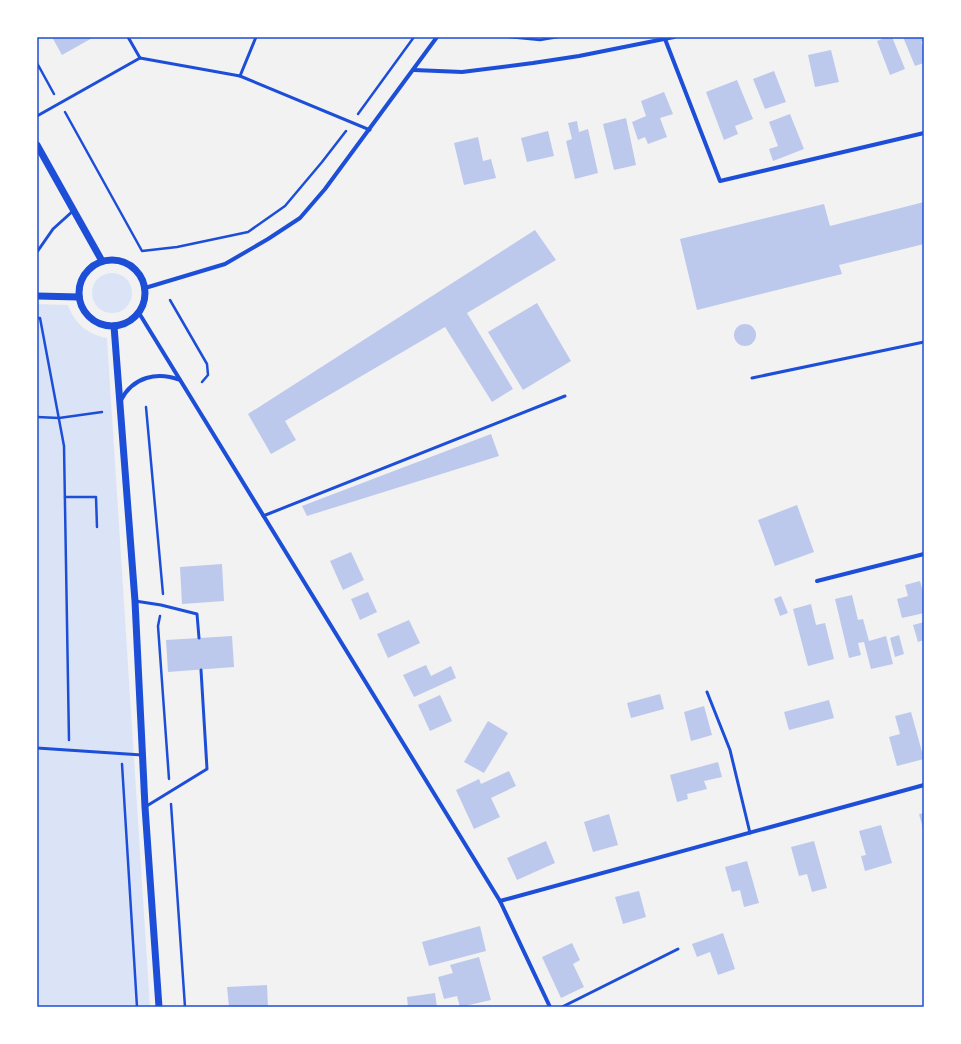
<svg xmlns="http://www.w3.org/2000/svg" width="961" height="1044" font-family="'PT Sans Narrow',sans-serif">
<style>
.green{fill:#dbe4f7}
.building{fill:#bdc9ec}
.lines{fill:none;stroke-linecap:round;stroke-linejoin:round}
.path{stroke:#1d4ed8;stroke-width:2.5}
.service{stroke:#1d4ed8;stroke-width:3}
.minor{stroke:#1d4ed8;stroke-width:4}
.tertiary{stroke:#1d4ed8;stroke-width:7}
.neatline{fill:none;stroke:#1d4ed8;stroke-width:1.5}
</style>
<rect width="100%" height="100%" fill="#f2f2f2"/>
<g class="green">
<circle cx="112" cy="293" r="20"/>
<path d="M 37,304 L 68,305 C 75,324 87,334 107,338 L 150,1007 L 37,1007 Z"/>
</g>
<g class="building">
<path d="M 52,37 L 94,37 L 62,55 Z"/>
<path d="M 887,37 L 892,37 L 905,69 L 890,75 L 877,41 Z"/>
<path d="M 903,37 L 924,37 L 924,41 L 921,42 L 924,49 L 924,63 L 915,66 Z"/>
<path d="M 831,50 L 839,82 L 815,87 L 808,55 Z"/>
<path d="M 774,71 L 786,102 L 765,109 L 753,79 Z"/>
<path d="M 737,80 L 753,119 L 735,126 L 738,134 L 724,140 L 706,92 Z"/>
<path d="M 664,92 L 673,114 L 660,118 L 667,137 L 648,144 L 645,137 L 638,140 L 632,122 L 646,116 L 641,101 Z"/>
<path d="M 790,114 L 804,149 L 773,161 L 769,149 L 778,146 L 769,122 Z"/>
<path d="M 626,118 L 636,165 L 614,170 L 603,124 Z"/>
<path d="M 577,121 L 579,132 L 588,129 L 598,173 L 575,179 L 566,141 L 572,139 L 568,123 Z"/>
<path d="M 548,131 L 554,156 L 527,162 L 521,138 Z"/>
<path d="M 478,137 L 483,161 L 491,159 L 496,178 L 464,185 L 454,143 Z"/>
<path d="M 924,202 L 924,244 L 839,265 L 842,274 L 697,310 L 680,239 L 824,204 L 830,226 Z"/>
<path d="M 535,230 L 556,260 L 467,313 L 513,389 L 492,402 L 445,327 L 285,421 L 296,440 L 271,454 L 248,414 Z"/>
<path d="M 537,303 L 571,361 L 523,390 L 488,332 Z"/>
<circle cx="745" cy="335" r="11"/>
<path d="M 491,434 L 499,456 L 307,516 L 302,506 Z"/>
<path d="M 797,505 L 814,552 L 775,566 L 758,520 Z"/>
<path d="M 351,552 L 364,580 L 343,590 L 330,561 Z"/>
<path d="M 222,564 L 224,601 L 182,604 L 180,567 Z"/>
<path d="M 920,581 L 924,595 L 924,613 L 902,618 L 897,599 L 908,596 L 905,585 Z"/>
<path d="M 368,592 L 377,612 L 360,620 L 351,599 Z"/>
<path d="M 852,595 L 858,620 L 863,619 L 869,641 L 886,636 L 893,664 L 871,669 L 864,642 L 858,643 L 861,655 L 849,658 L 835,599 Z"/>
<path d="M 781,596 L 788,613 L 780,616 L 774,599 Z"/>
<path d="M 811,604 L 816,625 L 825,623 L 834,659 L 808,666 L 793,609 Z"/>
<path d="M 409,620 L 420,643 L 388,658 L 377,634 Z"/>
<path d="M 924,622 L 924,640 L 918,642 L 913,625 Z"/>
<path d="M 899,635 L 904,654 L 895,657 L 890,638 Z"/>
<path d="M 232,636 L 234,667 L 168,672 L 166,640 Z"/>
<path d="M 426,665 L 431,676 L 451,666 L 456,678 L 414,697 L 403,675 Z"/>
<path d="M 660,694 L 664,709 L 631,718 L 627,703 Z"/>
<path d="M 440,695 L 452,721 L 430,731 L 418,705 Z"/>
<path d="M 829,700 L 834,718 L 789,730 L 784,712 Z"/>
<path d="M 704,706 L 712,735 L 691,741 L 684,712 Z"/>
<path d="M 911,712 L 924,759 L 897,766 L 889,737 L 900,734 L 895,716 Z"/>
<path d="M 488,721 L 508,733 L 484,773 L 464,762 Z"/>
<path d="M 718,762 L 722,777 L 704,781 L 707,789 L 687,794 L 688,799 L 677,802 L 670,775 Z"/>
<path d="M 509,771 L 516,786 L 491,798 L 500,817 L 474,829 L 456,790 L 479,779 L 481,784 Z"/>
<path d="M 924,813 L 924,832 L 919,814 Z"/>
<path d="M 609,814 L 618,845 L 593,852 L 584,822 Z"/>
<path d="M 881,825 L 892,863 L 865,871 L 861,856 L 866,855 L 859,831 Z"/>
<path d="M 546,841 L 555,863 L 517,880 L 507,858 Z"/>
<path d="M 814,841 L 827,888 L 812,892 L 807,874 L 799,876 L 791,847 Z"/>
<path d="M 747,861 L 759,903 L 744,907 L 740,890 L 732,892 L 725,867 Z"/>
<path d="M 639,891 L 646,917 L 623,924 L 615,897 Z"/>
<path d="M 480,926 L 486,951 L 429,966 L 422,942 Z"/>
<path d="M 723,933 L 735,969 L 718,975 L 710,952 L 697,957 L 692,944 Z"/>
<path d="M 572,943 L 580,960 L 573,964 L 584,987 L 561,998 L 542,957 Z"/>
<path d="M 479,957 L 491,1000 L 460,1007 L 457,996 L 444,999 L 438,977 L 453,973 L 450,965 Z"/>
<path d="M 267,985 L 268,1007 L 229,1007 L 227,987 Z"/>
<path d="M 435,993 L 437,1007 L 408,1007 L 407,997 Z"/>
</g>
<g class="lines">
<g class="path">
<path d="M 509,37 L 540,40 L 558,37"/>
<path d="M 37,63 L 54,94"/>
<path d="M 65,112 L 142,251 L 177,247 L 248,232 L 285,206 L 322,162 L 346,131"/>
<path d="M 358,114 L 414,37"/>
<path d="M 170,300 L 207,364 L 208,375 L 202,382"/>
<path d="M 37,318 L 40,318 L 64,446 L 69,740"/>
<path d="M 146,407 L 163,594"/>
<path d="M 37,417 L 59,418 L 102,412"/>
<path d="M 65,497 L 96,497 L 97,527"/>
<path d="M 160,616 L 158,626 L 169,779"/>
<path d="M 122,764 L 137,1007"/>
<path d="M 171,804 L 185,1007"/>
</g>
<g class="service">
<path d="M 128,37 L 140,58"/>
<path d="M 240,76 L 256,37"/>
<path d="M 37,116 L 140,58 L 240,76 L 370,130"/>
<path d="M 37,252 L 53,229 L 74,210"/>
<path d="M 752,378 L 924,342"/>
<path d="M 263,516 L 565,396"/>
<path d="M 135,601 L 161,605 L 197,614 L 199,638"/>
<path d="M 707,692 L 730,750 L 750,833"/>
<path d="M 37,748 L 142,755"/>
<path d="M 145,807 L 207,769 L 201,670"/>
<path d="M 562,1007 L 678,949"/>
</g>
<g class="minor">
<path d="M 665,39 L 720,181 L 924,133"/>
<path d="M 414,70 L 462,72 L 533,63 L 579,56 L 674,37"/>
<path d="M 145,288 L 225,264 L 268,239 L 300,218 L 325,189 L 437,37"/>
<path d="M 139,313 L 500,901 L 550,1007"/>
<path d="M 121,400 C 133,377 157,371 180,380"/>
<path d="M 817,581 L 924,554"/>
<path d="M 500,901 L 924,785"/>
</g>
<g class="tertiary">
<path d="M 37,145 L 102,261"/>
<circle cx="112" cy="293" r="33"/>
<path d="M 37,296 L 79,297"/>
<path d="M 114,326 L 135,601 L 145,807 L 159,1007"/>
</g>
</g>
<rect width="961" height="1044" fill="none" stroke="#ffffff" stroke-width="76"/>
<rect x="38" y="38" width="885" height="968" class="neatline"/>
</svg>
